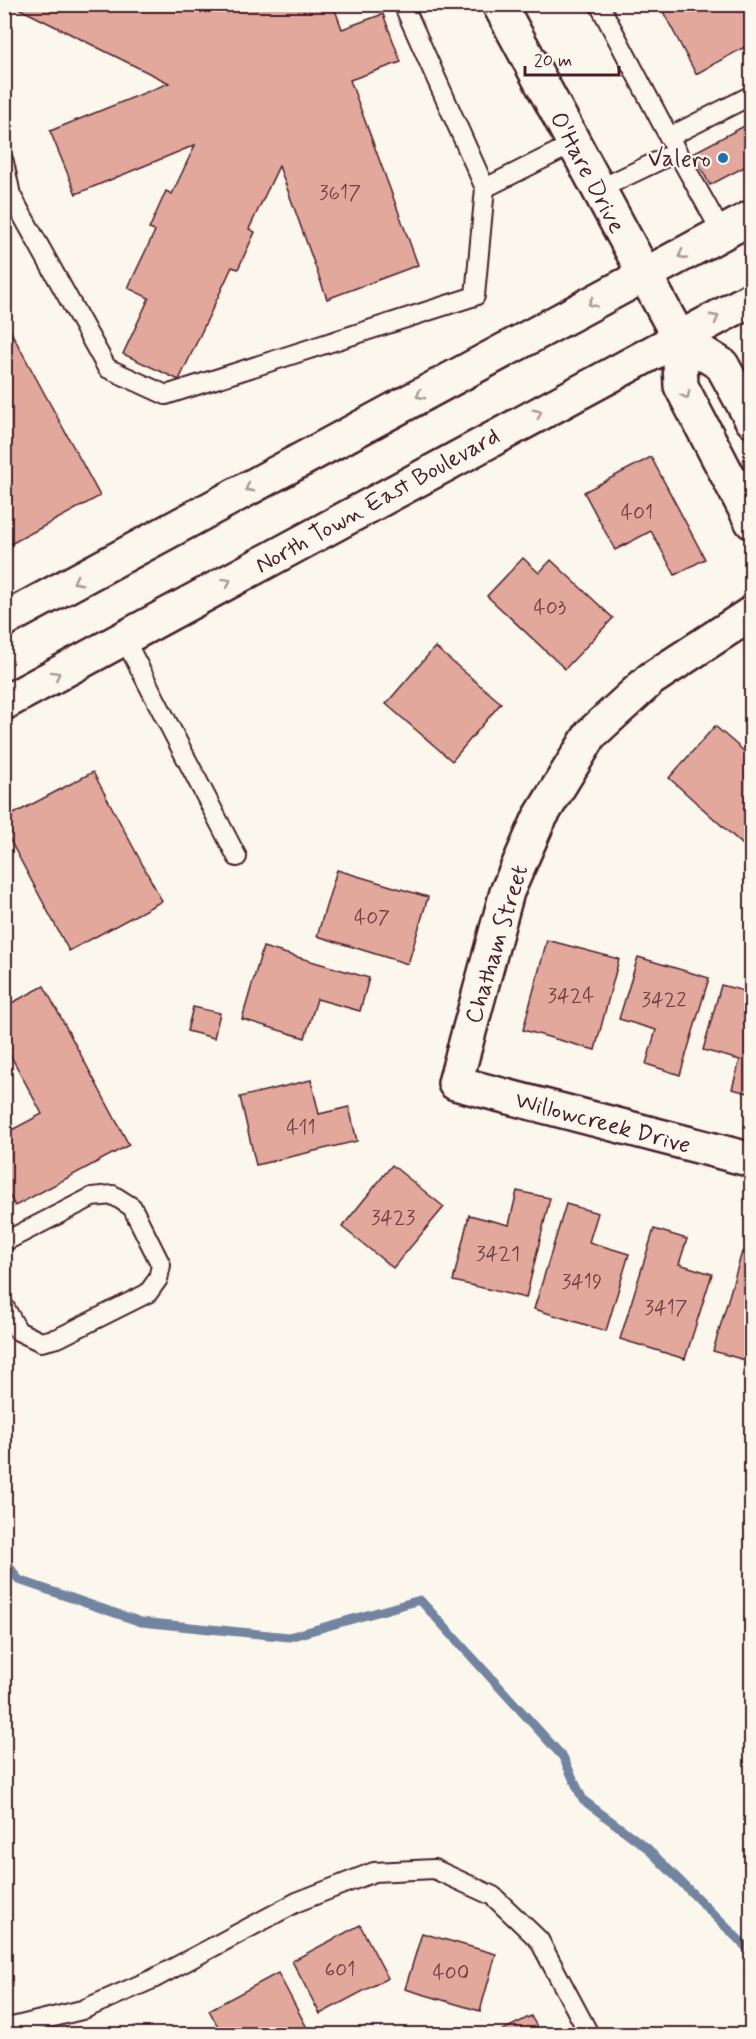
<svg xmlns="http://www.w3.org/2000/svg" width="756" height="2039" font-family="Mynerve,sans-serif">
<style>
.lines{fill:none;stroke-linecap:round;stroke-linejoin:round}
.stream{stroke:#72849f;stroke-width:9}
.building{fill:#e1a89b;stroke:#4a1f2b;stroke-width:1.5}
.lane-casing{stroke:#4a1f2b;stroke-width:22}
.street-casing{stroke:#4a1f2b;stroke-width:38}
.secondary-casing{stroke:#4a1f2b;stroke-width:38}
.lane{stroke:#fbf7ec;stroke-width:18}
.street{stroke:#fbf7ec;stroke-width:33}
.secondary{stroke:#fbf7ec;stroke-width:33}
.oneway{stroke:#ab9695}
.poi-dot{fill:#1f6fb2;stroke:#fbf7ec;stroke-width:2}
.labels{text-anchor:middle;stroke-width:4.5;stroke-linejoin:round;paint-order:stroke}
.number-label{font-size:21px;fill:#704147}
.poi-label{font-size:24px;fill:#4a1f2b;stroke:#fbf7ec;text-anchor:end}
.street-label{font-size:24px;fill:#4a1f2b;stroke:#fbf7ec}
</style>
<rect width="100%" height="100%" fill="#fbf7ec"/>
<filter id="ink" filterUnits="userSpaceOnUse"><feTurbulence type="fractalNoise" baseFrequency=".0167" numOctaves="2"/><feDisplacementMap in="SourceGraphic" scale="12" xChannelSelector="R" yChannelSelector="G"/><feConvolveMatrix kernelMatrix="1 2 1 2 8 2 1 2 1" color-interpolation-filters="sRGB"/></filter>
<g filter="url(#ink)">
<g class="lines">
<path class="stream" d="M 4,1559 L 19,1580 L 141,1622 L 289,1637 L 420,1600 L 563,1757 L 583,1800 L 646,1847 L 752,1953"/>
</g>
<g class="building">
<path d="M 10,4 L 213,4 L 226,11 L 224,4 L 326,4 L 328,9 L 334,7 L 342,29 L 383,14 L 401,62 L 350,80 L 418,265 L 327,299 L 279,166 L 249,229 L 255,232 L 238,269 L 232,267 L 179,380 L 123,354 L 149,298 L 128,288 L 155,231 L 149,229 L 166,191 L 172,194 L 195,145 L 76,194 L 50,131 L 169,83 Z"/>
<path d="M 659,4 L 752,4 L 752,43 L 696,74 Z"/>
<path d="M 752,122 L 752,163 L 710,185 L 693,153 Z"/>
<path d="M 4,319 L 100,496 L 9,545 L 4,537 Z"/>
<path d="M 651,457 L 705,559 L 675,575 L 651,531 L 615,550 L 584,492 Z"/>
<path d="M 523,558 L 539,573 L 551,560 L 613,618 L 565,669 L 487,596 Z"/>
<path d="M 435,647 L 501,703 L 452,761 L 386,704 Z"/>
<path d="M 715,726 L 752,758 L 752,853 L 669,778 Z"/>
<path d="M 93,772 L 162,901 L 69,951 L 4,829 L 4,819 Z"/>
<path d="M 337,870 L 428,897 L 408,964 L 317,936 Z"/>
<path d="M 547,940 L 619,959 L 595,1050 L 523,1030 Z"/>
<path d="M 263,947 L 369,978 L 360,1011 L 317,999 L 305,1038 L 242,1019 Z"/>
<path d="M 638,957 L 709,978 L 680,1075 L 646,1064 L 656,1030 L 619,1019 Z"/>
<path d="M 721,985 L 752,993 L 752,1094 L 732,1089 L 740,1060 L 703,1050 Z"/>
<path d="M 44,986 L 129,1145 L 15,1206 L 4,1187 L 4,1134 L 42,1114 L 4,1043 L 4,1007 Z"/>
<path d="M 193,1007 L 220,1013 L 214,1038 L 187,1031 Z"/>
<path d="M 311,1080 L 319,1114 L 349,1107 L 357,1141 L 256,1165 L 240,1097 Z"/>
<path d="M 392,1165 L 444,1207 L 393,1268 L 342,1227 Z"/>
<path d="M 517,1191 L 550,1198 L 526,1298 L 453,1281 L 469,1215 L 509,1225 Z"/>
<path d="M 566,1204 L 598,1213 L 589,1242 L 629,1254 L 606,1331 L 534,1309 Z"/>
<path d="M 654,1229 L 687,1239 L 679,1264 L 712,1274 L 685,1359 L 620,1339 Z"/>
<path d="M 742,1252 L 752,1255 L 752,1362 L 713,1351 Z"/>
<path d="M 360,1925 L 388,1978 L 320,2014 L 292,1961 Z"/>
<path d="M 422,1933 L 496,1954 L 480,2011 L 405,1989 Z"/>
<path d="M 278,1973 L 307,2028 L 294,2034 L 222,2034 L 209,2010 Z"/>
<path d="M 531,2016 L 541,2034 L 495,2034 Z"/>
</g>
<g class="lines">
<defs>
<g id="lane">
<path d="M 403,4 L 485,188"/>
<path d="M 669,137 L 752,95"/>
<path d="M 677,152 L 722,233"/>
<path d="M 4,162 L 11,195 L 107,368 L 166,395 L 475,296 L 485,188 L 573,144"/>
<path d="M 597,190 L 677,152 L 599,4"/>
<path d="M 124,638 L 237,857"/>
<path d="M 4,1242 L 92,1197 L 113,1195 L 132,1207 L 161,1265 L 158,1279 L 148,1293 L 58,1338 L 41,1342 L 18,1331 L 4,1306"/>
<path d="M 4,2029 L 82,2010 L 153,1979 L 297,1902 L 374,1872 L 434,1869 L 493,1896 L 539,1940 L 589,2034"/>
</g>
<g id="street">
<path d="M 499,4 L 679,338 L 681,386 L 752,522"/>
<path d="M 679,338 L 722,365 L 752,420"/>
<path d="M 752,613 L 651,679 L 591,734 L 539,819 L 507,892 L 455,1083 L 752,1160"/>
</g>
<g id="secondary">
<path d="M 4,620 L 752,217"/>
<path d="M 4,703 L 752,299"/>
</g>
</defs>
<use href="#lane" class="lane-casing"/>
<use href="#street" class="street-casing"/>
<use href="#secondary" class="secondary-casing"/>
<use href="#lane" class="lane"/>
<use href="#street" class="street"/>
<use href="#secondary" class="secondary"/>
</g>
<defs><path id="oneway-chevron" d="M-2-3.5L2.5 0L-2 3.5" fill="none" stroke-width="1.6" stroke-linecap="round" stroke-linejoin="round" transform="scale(1.5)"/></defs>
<g class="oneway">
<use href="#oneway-chevron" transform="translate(682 255) rotate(152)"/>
<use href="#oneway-chevron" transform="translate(592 303) rotate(152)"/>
<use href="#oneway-chevron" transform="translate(715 318) rotate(-28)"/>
<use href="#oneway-chevron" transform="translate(420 395) rotate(152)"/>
<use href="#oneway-chevron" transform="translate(686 395) rotate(63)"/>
<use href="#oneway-chevron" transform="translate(538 413) rotate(-28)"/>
<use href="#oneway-chevron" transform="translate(249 488) rotate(152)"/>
<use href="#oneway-chevron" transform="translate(77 581) rotate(152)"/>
<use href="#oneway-chevron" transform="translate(227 582) rotate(-29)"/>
<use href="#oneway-chevron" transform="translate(56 675) rotate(-29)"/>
</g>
</g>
<circle class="poi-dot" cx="723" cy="158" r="6"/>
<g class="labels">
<g class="number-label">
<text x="340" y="199">3617</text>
<text x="637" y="519">401</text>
<text x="550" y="614">403</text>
<text x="372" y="924">407</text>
<text x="571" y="1002">3424</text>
<text x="664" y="1006">3422</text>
<text x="301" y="1134">411</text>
<text x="393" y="1224">3423</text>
<text x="498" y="1260">3421</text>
<text x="582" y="1288">3419</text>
<text x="666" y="1314">3417</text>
<text x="340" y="1976">601</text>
<text x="451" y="1979">400</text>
</g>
<g class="poi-label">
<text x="711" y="166">Valero</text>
</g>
<g class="street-label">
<text transform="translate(588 172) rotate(62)" y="8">O'Hare Drive</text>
<text transform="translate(377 500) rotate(-29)" y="8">North Town East Boulevard</text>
<text transform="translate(496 944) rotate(-73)" y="8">Chatham Street</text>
<text transform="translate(603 1122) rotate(15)" y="8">Willowcreek Drive</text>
</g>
</g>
<rect width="756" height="2039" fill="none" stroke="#fbf7ec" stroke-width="24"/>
<rect x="12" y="12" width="732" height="2015" fill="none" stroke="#4a1f2b" stroke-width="2" filter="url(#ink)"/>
<path d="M525 66v9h94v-9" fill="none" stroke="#4a1f2b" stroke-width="3"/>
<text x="534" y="66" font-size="18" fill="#4a1f2b" stroke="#fbf7ec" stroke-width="4.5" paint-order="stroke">20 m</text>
</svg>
